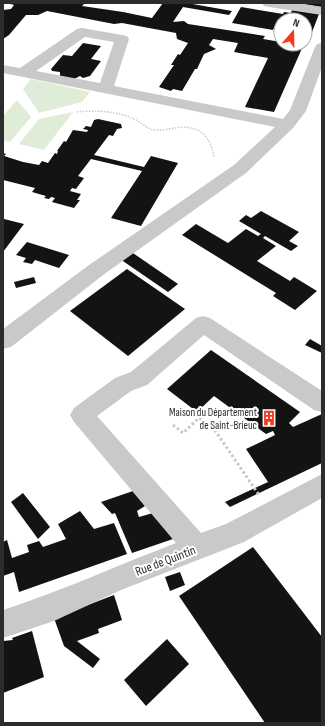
<svg xmlns="http://www.w3.org/2000/svg" width="325" height="726" font-family="'Sofia Sans Condensed',sans-serif">
<style>
.green{fill:#dfecd8}
.building{fill:#131313}
.lines{fill:none;stroke-linecap:round;stroke-linejoin:round}
.path-far1{stroke:#c9c9c9;stroke-width:1.5;stroke-dasharray:1.5 1.5;stroke-linecap:butt}
.path{stroke:#c9c9c9;stroke-width:3;stroke-dasharray:2.5 2.5;stroke-linecap:butt}
.minor{fill:#c9c9c9;fill-rule:evenodd}
.labels{text-anchor:middle;stroke-width:4;stroke-linejoin:round;paint-order:stroke}
.poi-label{font-size:11px;fill:#2c2c2c;stroke:#fff;text-anchor:end}
.near-street-label{font-size:13px;fill:#2c2c2c;stroke:#fff}
</style>
<rect width="100%" height="100%" fill="#fff"/>
<g class="green">
<path d="M 31,79 L 90,92 L 82,102 L 39,113 L 23,89 Z"/>
<path d="M 17,100 L 31,117 L 10,142 L 3,141 L 3,116 Z"/>
<path d="M 73,112 L 44,150 L 19,144 L 39,119 Z"/>
</g>
<g class="building">
<path d="M 7,3 L 85,3 L 82,6 L 123,12 L 152,18 L 163,3 L 187,3 L 232,11 L 229,15 L 183,7 L 173,22 L 184,21 L 188,24 L 265,36 L 263,39 L 281,42 L 281,44 L 303,46 L 274,112 L 245,107 L 268,58 L 234,52 L 238,43 L 213,39 L 209,45 L 216,49 L 204,54 L 197,69 L 195,69 L 182,91 L 173,89 L 171,91 L 159,87 L 174,65 L 171,65 L 178,54 L 180,55 L 188,43 L 177,39 L 176,33 L 122,23 L 114,24 L 47,11 L 38,15 L 26,15 L 9,35 L 3,39 L 3,10 L 11,9 L 14,5 Z"/>
<path d="M 303,3 L 322,3 L 322,7 L 303,4 Z"/>
<path d="M 241,7 L 283,14 L 284,12 L 291,13 L 292,10 L 319,14 L 309,40 L 305,39 L 305,20 L 278,19 L 273,30 L 232,23 Z"/>
<path d="M 83,43 L 101,46 L 91,59 L 101,61 L 90,76 L 83,78 L 80,76 L 74,79 L 60,76 L 60,72 L 52,71 L 51,69 L 63,55 L 72,56 Z"/>
<path d="M 98,119 L 121,124 L 122,128 L 117,129 L 113,136 L 109,135 L 94,155 L 144,167 L 151,156 L 178,163 L 141,226 L 111,218 L 142,171 L 91,159 L 78,176 L 84,178 L 76,189 L 72,188 L 70,191 L 81,194 L 77,200 L 80,200 L 74,208 L 52,202 L 55,198 L 51,197 L 49,199 L 44,198 L 46,196 L 32,192 L 35,188 L 3,180 L 3,153 L 6,154 L 4,156 L 23,162 L 39,165 L 42,161 L 48,163 L 55,153 L 57,154 L 58,151 L 57,151 L 64,141 L 66,142 L 73,130 L 87,132 L 88,130 L 83,129 L 86,126 L 91,127 L 94,120 Z"/>
<path d="M 261,211 L 299,232 L 289,241 L 298,246 L 291,251 L 265,236 L 263,238 L 276,246 L 257,261 L 290,281 L 294,277 L 317,291 L 295,310 L 273,296 L 276,293 L 182,235 L 196,224 L 228,243 L 246,229 L 258,236 L 261,234 L 239,221 L 246,215 L 251,218 Z"/>
<path d="M 4,219 L 24,224 L 3,252 L 3,220 Z"/>
<path d="M 27,242 L 69,255 L 59,268 L 35,260 L 32,264 L 23,262 L 26,258 L 16,255 Z"/>
<path d="M 130,251 L 178,284 L 168,292 L 120,259 Z"/>
<path d="M 127,269 L 185,309 L 128,356 L 70,311 Z"/>
<path d="M 34,277 L 36,283 L 16,288 L 14,282 Z"/>
<path d="M 310,339 L 322,346 L 322,353 L 305,345 Z"/>
<path d="M 211,350 L 300,412 L 289,423 L 293,427 L 322,414 L 322,463 L 230,507 L 225,502 L 268,482 L 246,449 L 275,435 L 273,431 L 266,434 L 214,396 L 197,412 L 167,389 Z"/>
<path d="M 133,491 L 145,506 L 137,511 L 139,517 L 153,513 L 173,539 L 132,553 L 115,513 L 112,514 L 101,502 Z"/>
<path d="M 23,493 L 50,527 L 38,539 L 11,502 Z"/>
<path d="M 80,511 L 94,529 L 114,523 L 127,554 L 19,592 L 14,572 L 3,576 L 3,542 L 7,540 L 12,558 L 29,552 L 27,545 L 39,541 L 43,547 L 66,539 L 58,524 Z"/>
<path d="M 253,547 L 322,637 L 322,723 L 265,723 L 179,596 Z"/>
<path d="M 180,572 L 185,585 L 170,591 L 165,577 Z"/>
<path d="M 114,595 L 122,620 L 98,629 L 99,633 L 77,641 L 100,659 L 93,668 L 64,646 L 54,618 Z"/>
<path d="M 32,631 L 44,677 L 3,693 L 3,641 L 13,640 L 12,638 Z"/>
<path d="M 167,639 L 189,664 L 146,706 L 124,680 Z"/>
</g>
<g class="lines">
<path class="path-far1" d="M 77,112 C 95,110 118,111 134,119 C 141,122 146,128 153,130 C 160,131 168,129 175,128 C 198,124 211,135 214,158"/>
<path class="path" d="M 173,425 L 183,433 L 199,418 L 212,426 L 259,495"/>
<g class="minor">
<path d="M 262,3 L 296,3 L 322,7 L 322,15 L 269,7 L 264,6 Z"/>
<path d="M 82,28 L 122,35 L 127,36 L 129,39 L 114,86 L 283,119 L 290,110 L 315,47 L 317,44 L 322,43 L 322,67 L 306,111 L 293,128 L 246,173 L 103,275 L 11,347 L 3,349 L 3,329 L 89,265 L 234,165 L 275,127 L 3,73 L 3,65 L 20,68 L 77,29 ZM 85,37 L 114,42 L 100,83 L 36,71 Z"/>
<path d="M 203,316 L 210,318 L 322,391 L 322,412 L 314,410 L 204,335 L 147,385 L 131,391 L 97,416 L 201,533 L 226,524 L 322,474 L 322,498 L 244,542 L 121,590 L 54,621 L 3,638 L 3,610 C 62,591 118,565 176,543 L 74,422 L 70,415 L 74,408 L 115,378 L 131,372 L 196,318 Z"/>
</g>
</g>
<defs>
<symbol id="building-bare" viewBox="-9 -9 18 18"><path d="M-4-6H4V6H1V3H-1V6H-4ZM-2.5-4.3h1.7v1.8h-1.7ZM.8-4.3h1.7v1.8H.8ZM-2.5-1h1.7V.8h-1.7ZM.8-1h1.7V.8H.8Z" fill="#f3391e" stroke="#fff" stroke-width="2.5" paint-order="stroke"/></symbol>
</defs>
<g fill-rule="evenodd">
<use href="#building-bare" x="258" y="407" width="22" height="22"/>
</g>
<g class="labels">
<g class="poi-label">
<text x="257" y="416">Maison du Département<tspan x="257" dy="13">de Saint-Brieuc</tspan></text>
</g>
<g class="near-street-label">
<text transform="translate(165 560) rotate(-21)" y="5">Rue de Quintin</text>
</g>
</g>
<rect width="325" height="726" fill="none" stroke="#2c2c2c" stroke-width="8"/>
<g transform="translate(293 32) rotate(20)"><circle r="19" fill="#ffffff" stroke="#ababab"/>
<path d="M0-3L7 15L0 10L-7 15Z" fill="#f3391e"/>
<text y="-6" font-size="11" font-weight="bold" text-anchor="middle" fill="#2c2c2c">N</text>
</g>
</svg>
